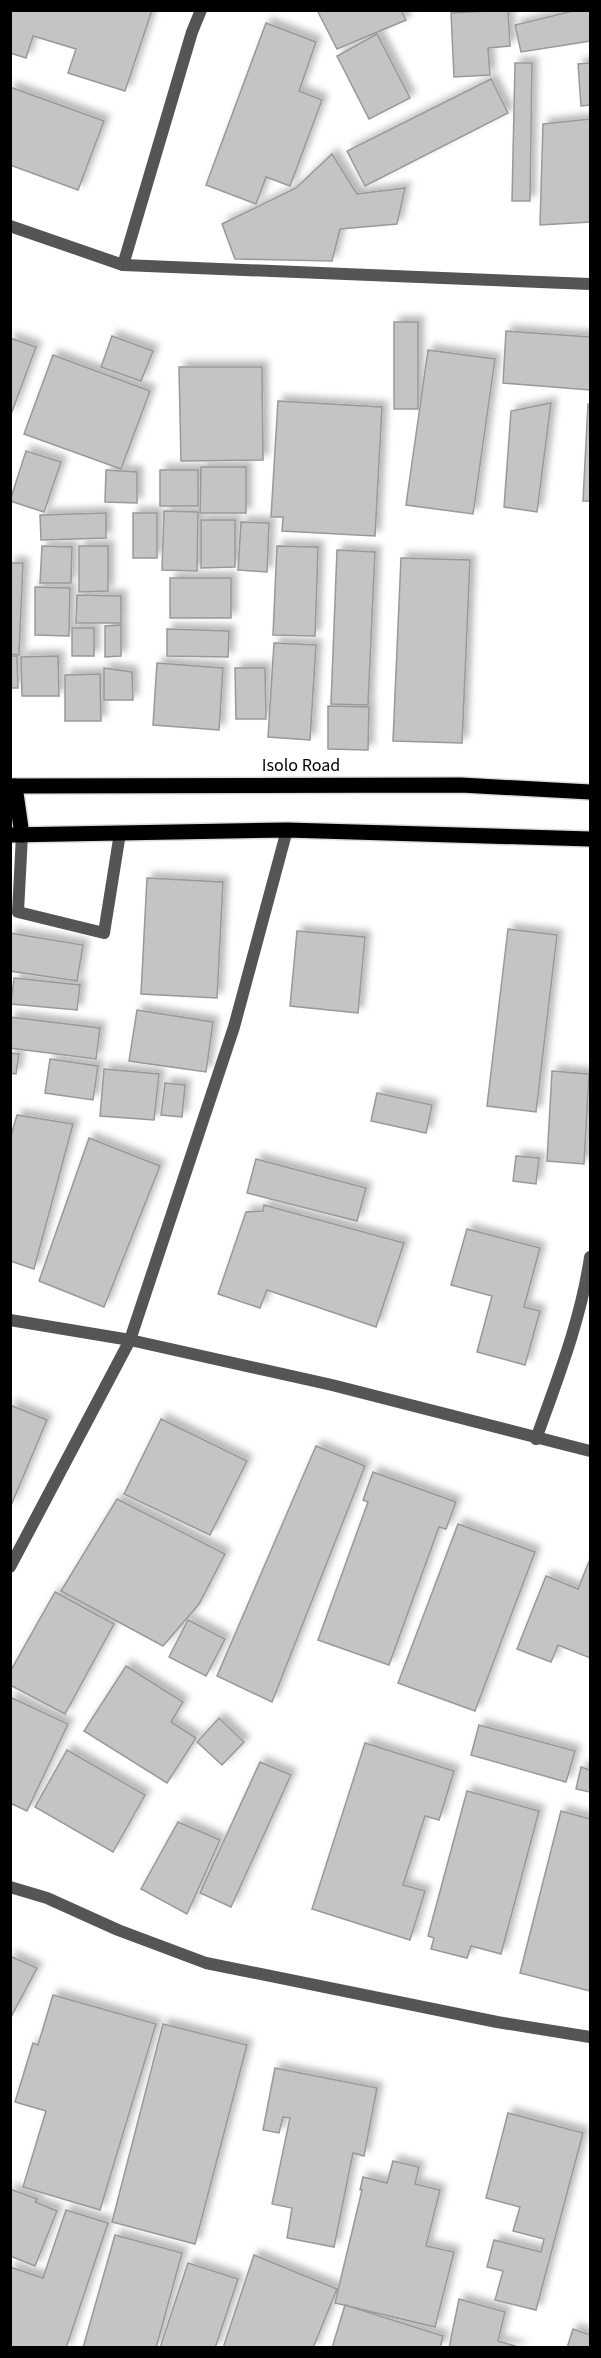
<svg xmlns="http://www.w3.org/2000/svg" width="601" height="2358" font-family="'Source Sans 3',sans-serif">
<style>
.building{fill:#c4c4c4;stroke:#999;stroke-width:1.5;filter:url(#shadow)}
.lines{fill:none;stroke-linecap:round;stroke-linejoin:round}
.primary-casing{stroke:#dbdbdb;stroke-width:18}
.lane{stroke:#555;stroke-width:12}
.street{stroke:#555;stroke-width:12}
.primary{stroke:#000;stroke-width:15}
.labels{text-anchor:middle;stroke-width:6;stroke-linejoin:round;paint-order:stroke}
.street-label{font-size:18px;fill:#000;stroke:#fff}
</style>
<defs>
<filter id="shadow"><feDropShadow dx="5.5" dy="-5.5" stdDeviation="3" flood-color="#0004"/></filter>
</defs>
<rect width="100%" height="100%" fill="#fff"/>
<g class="building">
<path d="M 10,10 L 152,10 L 125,91 L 68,73 L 76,49 L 33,36 L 26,58 L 10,53 Z"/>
<path d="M 317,10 L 401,10 L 406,20 L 337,49 Z"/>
<path d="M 508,10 L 510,46 L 488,48 L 490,75 L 454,77 L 451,13 Z"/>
<path d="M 577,10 L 590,10 L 590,41 L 521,52 L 515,25 Z"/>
<path d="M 266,23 L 316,42 L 299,91 L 322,100 L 290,186 L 266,177 L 256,204 L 206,185 Z"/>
<path d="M 377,34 L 410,98 L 369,119 L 337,56 Z"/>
<path d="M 515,63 L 532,63 L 530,201 L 512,201 Z"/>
<path d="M 590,63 L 590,105 L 581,106 L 578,64 Z"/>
<path d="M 491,79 L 508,113 L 365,186 L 347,151 Z"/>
<path d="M 10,87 L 104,121 L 78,190 L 10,165 Z"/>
<path d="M 590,119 L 590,222 L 540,225 L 543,124 Z"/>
<path d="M 332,154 L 357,194 L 405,188 L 397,224 L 340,229 L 332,261 L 235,259 L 222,224 L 296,188 Z"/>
<rect x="394" y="322" width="24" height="87"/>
<path d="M 506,331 L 590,337 L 590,390 L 503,383 Z"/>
<path d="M 112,336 L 153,351 L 141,381 L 101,367 Z"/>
<path d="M 10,338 L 36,347 L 10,417 Z"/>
<path d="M 428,350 L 495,359 L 473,514 L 406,505 Z"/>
<path d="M 53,355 L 150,391 L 121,469 L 24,434 Z"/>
<path d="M 179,367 L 262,367 L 263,460 L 181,461 Z"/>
<path d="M 278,401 L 382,407 L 375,536 L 282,531 L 283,517 L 271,517 Z"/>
<path d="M 551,403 L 537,512 L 504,507 L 511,411 Z"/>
<path d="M 588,404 L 590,404 L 590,501 L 583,501 Z"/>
<path d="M 26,451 L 61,462 L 44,512 L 10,501 Z"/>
<path d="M 201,467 L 246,467 L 246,513 L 200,513 Z"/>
<path d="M 106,470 L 137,472 L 137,503 L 105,502 Z"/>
<rect x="160" y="470" width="38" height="36"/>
<path d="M 164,511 L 198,512 L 197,571 L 162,570 Z"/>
<path d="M 106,513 L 106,538 L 41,540 L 40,515 Z"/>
<rect x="133" y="513" width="24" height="45"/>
<path d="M 201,520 L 235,520 L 235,567 L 201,568 Z"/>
<path d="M 241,522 L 269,523 L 267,572 L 238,570 Z"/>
<path d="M 42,546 L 72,547 L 71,583 L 40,583 Z"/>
<path d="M 79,546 L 108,546 L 108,591 L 79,592 Z"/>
<path d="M 277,546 L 318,547 L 315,636 L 273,635 Z"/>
<path d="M 337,550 L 375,552 L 368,705 L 331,704 Z"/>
<path d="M 401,558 L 470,560 L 462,743 L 393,741 Z"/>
<path d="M 10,563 L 23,563 L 19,655 L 10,654 Z"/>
<rect x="170" y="578" width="61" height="40"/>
<path d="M 35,587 L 70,588 L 69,636 L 35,635 Z"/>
<path d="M 77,595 L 121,596 L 121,623 L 76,623 Z"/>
<path d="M 121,625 L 121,656 L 105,657 L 105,626 Z"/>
<rect x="72" y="628" width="22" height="28"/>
<path d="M 167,629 L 229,631 L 228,657 L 167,656 Z"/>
<path d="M 274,643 L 316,645 L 310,740 L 268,737 Z"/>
<path d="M 10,656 L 17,656 L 18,688 L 10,688 Z"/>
<path d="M 58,656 L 59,696 L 22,696 L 21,657 Z"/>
<path d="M 157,663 L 223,668 L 219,730 L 153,725 Z"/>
<path d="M 104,668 L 132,672 L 133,700 L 104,700 Z"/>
<path d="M 235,668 L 265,668 L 266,719 L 236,719 Z"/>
<path d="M 100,674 L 101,721 L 65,721 L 65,675 Z"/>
<path d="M 328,706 L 369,707 L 368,750 L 328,749 Z"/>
<path d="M 147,878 L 223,882 L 217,998 L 141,994 Z"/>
<path d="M 508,929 L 557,935 L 536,1112 L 487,1106 Z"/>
<path d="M 297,931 L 365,937 L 358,1013 L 290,1006 Z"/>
<path d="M 10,933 L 83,945 L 77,981 L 10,971 Z"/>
<path d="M 14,978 L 80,985 L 77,1010 L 11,1004 Z"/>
<path d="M 137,1010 L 213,1022 L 206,1072 L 129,1061 Z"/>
<path d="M 10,1017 L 100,1028 L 96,1059 L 10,1048 Z"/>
<path d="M 10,1053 L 19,1054 L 16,1074 L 10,1073 Z"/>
<path d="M 50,1059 L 98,1066 L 93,1100 L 45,1093 Z"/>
<path d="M 104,1069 L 159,1074 L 154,1120 L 100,1116 Z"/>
<path d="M 552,1071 L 589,1074 L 584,1164 L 547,1161 Z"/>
<path d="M 165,1083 L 185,1085 L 182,1117 L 161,1115 Z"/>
<path d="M 377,1093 L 432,1105 L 426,1133 L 371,1121 Z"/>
<path d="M 17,1115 L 73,1124 L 34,1269 L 10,1261 L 10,1139 Z"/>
<path d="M 89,1138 L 160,1166 L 104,1307 L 39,1281 Z"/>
<path d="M 516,1156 L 539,1158 L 536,1184 L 513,1181 Z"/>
<path d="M 256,1159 L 366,1188 L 357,1221 L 247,1193 Z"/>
<path d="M 264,1205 L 404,1243 L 376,1327 L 267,1290 L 260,1308 L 218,1294 L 246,1212 L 263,1211 Z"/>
<path d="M 467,1229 L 540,1248 L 524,1307 L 540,1311 L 525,1365 L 477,1352 L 492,1296 L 451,1285 Z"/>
<path d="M 10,1405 L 47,1420 L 10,1508 Z"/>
<path d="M 161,1419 L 247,1461 L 210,1535 L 124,1494 Z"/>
<path d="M 316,1446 L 365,1466 L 272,1702 L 217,1676 Z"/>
<path d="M 373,1472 L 456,1502 L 446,1529 L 439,1527 L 389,1665 L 318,1640 L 368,1502 L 363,1500 Z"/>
<path d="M 117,1499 L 225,1554 L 199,1604 L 163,1646 L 61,1591 Z"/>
<path d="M 458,1524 L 535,1552 L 475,1711 L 398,1683 Z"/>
<path d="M 590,1559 L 590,1658 L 558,1645 L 551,1662 L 517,1649 L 546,1576 L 578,1589 Z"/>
<path d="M 55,1592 L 114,1624 L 65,1714 L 10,1685 L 10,1672 Z"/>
<path d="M 188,1620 L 225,1639 L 206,1676 L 169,1657 Z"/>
<path d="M 126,1666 L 183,1702 L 171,1722 L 196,1738 L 167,1783 L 84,1731 Z"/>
<path d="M 10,1697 L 68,1724 L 27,1811 L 10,1803 Z"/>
<path d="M 219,1718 L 244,1742 L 222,1765 L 197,1742 Z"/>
<path d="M 479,1725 L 575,1751 L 566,1782 L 471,1755 Z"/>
<path d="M 365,1743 L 454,1771 L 439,1820 L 425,1816 L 403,1885 L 425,1891 L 410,1940 L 312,1909 Z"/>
<path d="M 67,1750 L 145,1795 L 113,1852 L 35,1807 Z"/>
<path d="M 260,1762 L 291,1775 L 231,1907 L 200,1893 Z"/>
<path d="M 581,1767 L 590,1770 L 590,1792 L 576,1789 Z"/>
<path d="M 467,1791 L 539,1811 L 501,1954 L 471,1946 L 467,1958 L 431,1949 L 434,1938 L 428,1936 Z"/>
<path d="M 561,1811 L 590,1819 L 590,1991 L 520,1973 Z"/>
<path d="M 178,1822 L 220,1840 L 187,1914 L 141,1889 Z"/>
<path d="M 10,1956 L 37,1968 L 10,2019 Z"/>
<path d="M 53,1995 L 156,2024 L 100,2210 L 23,2187 L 46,2111 L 15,2102 L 33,2043 L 38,2045 Z"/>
<path d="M 163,2024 L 247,2045 L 195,2244 L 112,2222 Z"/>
<path d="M 275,2068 L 377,2088 L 364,2156 L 353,2153 L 334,2247 L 287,2238 L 292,2208 L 272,2204 L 290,2118 L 283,2117 L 279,2133 L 263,2130 Z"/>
<path d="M 508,2113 L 583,2133 L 536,2310 L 495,2300 L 503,2271 L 487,2267 L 494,2240 L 541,2252 L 544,2239 L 513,2231 L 520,2207 L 486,2198 Z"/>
<path d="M 393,2161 L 419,2167 L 415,2184 L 440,2190 L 426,2246 L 454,2252 L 435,2327 L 335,2303 L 362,2190 L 360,2190 L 363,2177 L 387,2183 Z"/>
<path d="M 10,2189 L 37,2199 L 35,2202 L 57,2211 L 35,2266 L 10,2256 Z"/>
<path d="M 66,2210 L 108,2223 L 66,2348 L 10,2348 L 10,2267 L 43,2278 Z"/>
<path d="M 115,2235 L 182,2253 L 156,2348 L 83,2348 Z"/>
<path d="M 254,2255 L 337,2289 L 313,2348 L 223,2348 Z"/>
<path d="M 188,2263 L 238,2279 L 215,2348 L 160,2348 Z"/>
<path d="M 459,2299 L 505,2312 L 498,2341 L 522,2348 L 449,2348 Z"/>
<path d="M 345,2305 L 443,2336 L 440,2348 L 332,2348 Z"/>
<path d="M 573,2329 L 590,2335 L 590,2348 L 567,2348 Z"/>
</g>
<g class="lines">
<defs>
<g id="primary">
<path d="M 10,786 L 461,785 L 590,792"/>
<path d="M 15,786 L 22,835"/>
<path d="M 10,835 L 287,830 L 590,839"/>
</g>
</defs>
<use href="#primary" class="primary-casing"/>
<g class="lane">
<path d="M 22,835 L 18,912 L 104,933 L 120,833"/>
<path d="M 536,1439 C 557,1380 581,1320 590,1257"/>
</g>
<g class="street">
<path d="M 10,226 L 123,265 L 590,284"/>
<path d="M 123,265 L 192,32 L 201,10"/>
<path d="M 10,1320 L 130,1340 L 332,1385 L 590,1451"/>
<path d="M 10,1567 L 130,1340 L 234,1027 L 287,830"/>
<path d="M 10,1887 L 47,1898 L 118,1930 L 206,1963 L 497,2022 L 590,2037"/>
</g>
<use href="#primary" class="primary"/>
</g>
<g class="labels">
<g class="street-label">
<text x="301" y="771">Isolo Road</text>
</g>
</g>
<rect width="601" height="2358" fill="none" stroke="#000000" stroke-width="24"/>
</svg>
